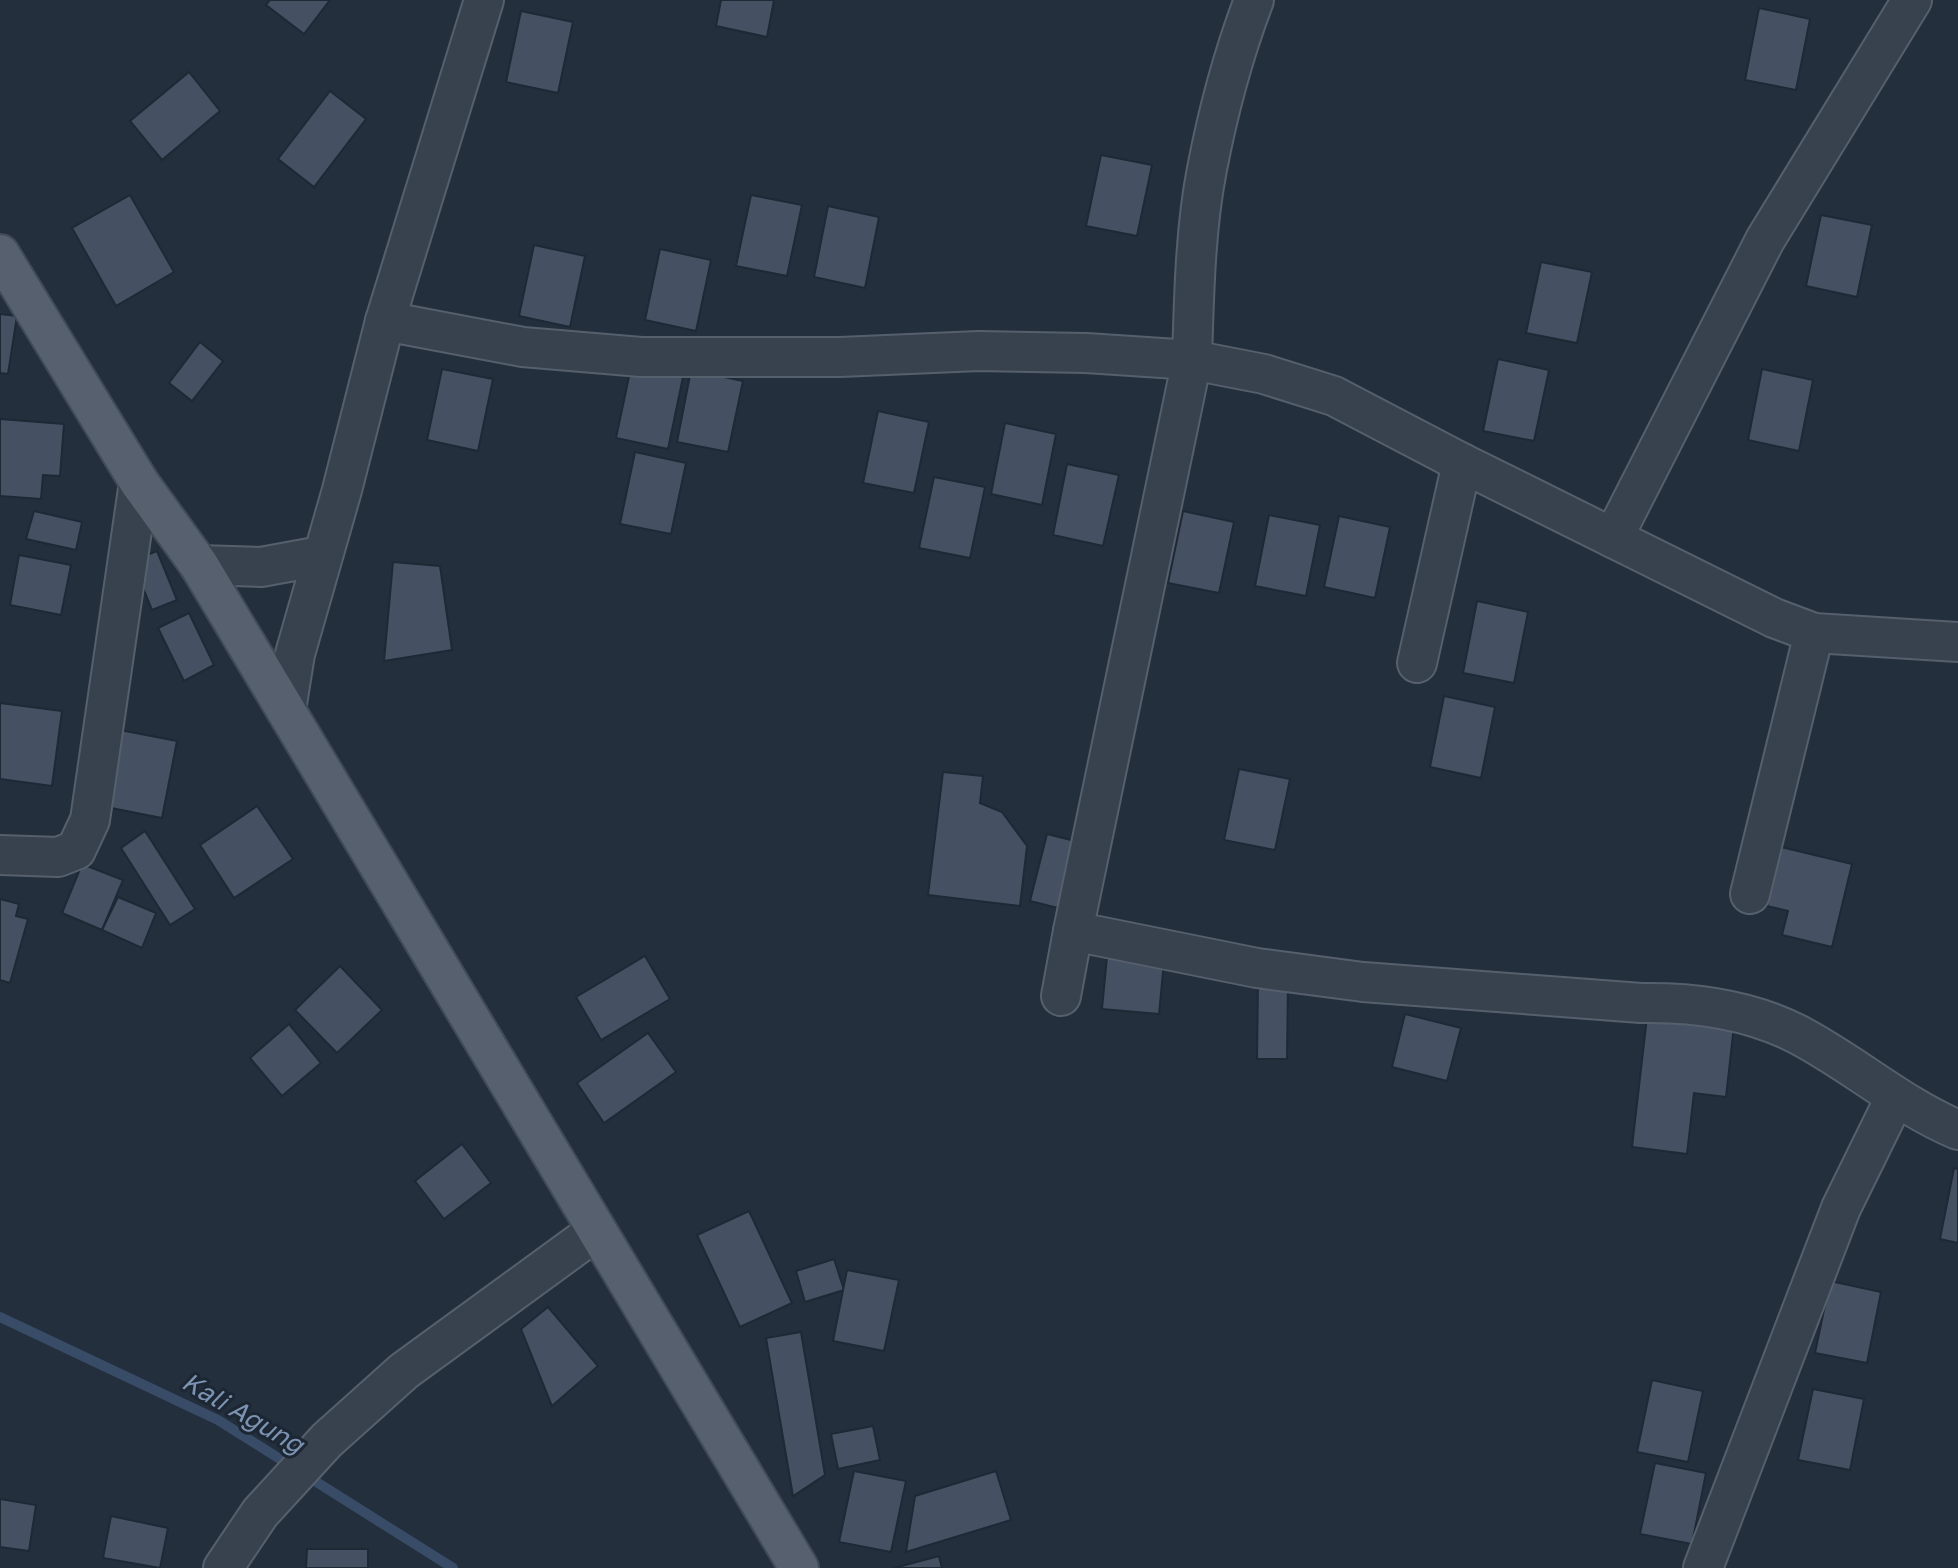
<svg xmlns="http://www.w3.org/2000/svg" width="1958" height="1568" font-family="'Golos Text',sans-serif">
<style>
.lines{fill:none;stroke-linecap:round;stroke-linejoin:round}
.stream{stroke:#394c67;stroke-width:10}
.building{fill:#455162;stroke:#1f2835;stroke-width:2}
.minor-casing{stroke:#565f6c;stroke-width:42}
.tertiary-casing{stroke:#565f6c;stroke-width:42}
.primary-casing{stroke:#414a57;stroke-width:42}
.minor{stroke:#38414e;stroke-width:38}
.tertiary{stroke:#38414e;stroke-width:38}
.primary{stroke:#56606e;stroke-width:38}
.labels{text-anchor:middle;stroke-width:6;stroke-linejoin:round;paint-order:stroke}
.water-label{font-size:26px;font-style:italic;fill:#7c92b1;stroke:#1d2633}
</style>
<rect width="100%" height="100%" fill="#242f3e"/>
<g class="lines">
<path class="stream" d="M 0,1317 L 218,1420 L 453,1568"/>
</g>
<g class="building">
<path d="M 270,0 L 330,0 L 304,34 L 266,5 Z"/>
<path d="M 721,0 L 774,0 L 767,37 L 716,26 Z"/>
<path d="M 1759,8 L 1810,19 L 1796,90 L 1745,80 Z"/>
<path d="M 521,11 L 573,22 L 558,93 L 506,82 Z"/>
<path d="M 189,72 L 220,111 L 162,160 L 130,121 Z"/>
<path d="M 330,91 L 366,119 L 314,187 L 278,159 Z"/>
<path d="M 1101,155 L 1152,165 L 1137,236 L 1086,226 Z"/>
<path d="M 130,195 L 174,272 L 116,306 L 72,228 Z"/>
<path d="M 751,195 L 802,205 L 787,276 L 736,266 Z"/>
<path d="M 828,206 L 879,217 L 865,288 L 814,277 Z"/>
<path d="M 1821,215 L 1872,225 L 1857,297 L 1806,286 Z"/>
<path d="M 534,245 L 585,256 L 570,327 L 519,316 Z"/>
<path d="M 660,249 L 711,260 L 696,331 L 645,320 Z"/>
<path d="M 1541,262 L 1592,272 L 1577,343 L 1526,333 Z"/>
<path d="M 0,314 L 17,316 L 8,374 L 0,373 Z"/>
<path d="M 200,342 L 223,361 L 192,401 L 169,383 Z"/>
<path d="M 1498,359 L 1549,370 L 1534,441 L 1483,431 Z"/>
<path d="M 631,367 L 683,377 L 668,449 L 616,438 Z"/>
<path d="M 442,369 L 493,379 L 478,451 L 427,440 Z"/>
<path d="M 1762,369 L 1813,380 L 1799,451 L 1748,440 Z"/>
<path d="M 691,370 L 743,381 L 728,452 L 677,442 Z"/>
<path d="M 878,411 L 929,422 L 914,493 L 863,483 Z"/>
<path d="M 0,419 L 64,424 L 60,476 L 43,475 L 41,499 L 0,496 Z"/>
<path d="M 1005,423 L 1056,434 L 1042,505 L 991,494 Z"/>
<path d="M 635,452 L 686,463 L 671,534 L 620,524 Z"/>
<path d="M 1067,464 L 1119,475 L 1103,546 L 1053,535 Z"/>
<path d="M 934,477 L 985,487 L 970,558 L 919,548 Z"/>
<path d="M 34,511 L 82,522 L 76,550 L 26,539 Z"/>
<path d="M 1183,511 L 1234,522 L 1219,593 L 1168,583 Z"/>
<path d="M 1269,515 L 1320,525 L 1306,596 L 1255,586 Z"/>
<path d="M 1339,516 L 1390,527 L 1375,598 L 1324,587 Z"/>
<path d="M 157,551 L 177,600 L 152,610 L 132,561 Z"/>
<path d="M 19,555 L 71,565 L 61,615 L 10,605 Z"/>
<path d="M 393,562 L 440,566 L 452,650 L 384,661 Z"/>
<path d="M 1477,601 L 1528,612 L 1514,683 L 1463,673 Z"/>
<path d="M 189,613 L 214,665 L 184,681 L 158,628 Z"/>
<path d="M 1444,696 L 1495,707 L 1481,778 L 1430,767 Z"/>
<path d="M 0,703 L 62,711 L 52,786 L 0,779 Z"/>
<path d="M 120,730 L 177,741 L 162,818 L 106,807 Z"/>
<path d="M 1239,769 L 1290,779 L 1275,850 L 1224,840 Z"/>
<path d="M 943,772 L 983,776 L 980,803 L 1002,812 L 1027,846 L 1020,906 L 928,895 Z"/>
<path d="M 257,806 L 293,859 L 234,898 L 200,845 Z"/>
<path d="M 145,831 L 195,909 L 170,925 L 121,848 Z"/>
<path d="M 1047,834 L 1075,841 L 1058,908 L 1030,901 Z"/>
<path d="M 1781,847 L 1852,864 L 1832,947 L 1782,935 L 1788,911 L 1767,906 Z"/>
<path d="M 82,864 L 123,880 L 102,930 L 62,913 Z"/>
<path d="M 118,897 L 156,913 L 142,948 L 102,930 Z"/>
<path d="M 0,899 L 19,904 L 16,916 L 28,919 L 10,983 L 0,980 Z"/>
<path d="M 1108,946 L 1165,951 L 1159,1014 L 1102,1009 Z"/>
<path d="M 645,956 L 670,999 L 601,1040 L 576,997 Z"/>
<path d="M 340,966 L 382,1010 L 337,1053 L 295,1010 Z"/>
<path d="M 1258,980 L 1288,980 L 1287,1059 L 1257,1059 Z"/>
<path d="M 1405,1014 L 1461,1028 L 1447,1081 L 1392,1067 Z"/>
<path d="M 1647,1017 L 1734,1026 L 1726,1097 L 1694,1093 L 1687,1154 L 1632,1147 Z"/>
<path d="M 289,1024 L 321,1063 L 282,1096 L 250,1058 Z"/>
<path d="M 648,1033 L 676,1072 L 604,1123 L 577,1083 Z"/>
<path d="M 462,1144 L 491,1183 L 444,1219 L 415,1181 Z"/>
<path d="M 1954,1168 L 1958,1169 L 1958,1243 L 1940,1239 Z"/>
<path d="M 749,1211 L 792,1303 L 740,1327 L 697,1235 Z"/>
<path d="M 834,1259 L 844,1290 L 805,1302 L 796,1271 Z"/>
<path d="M 847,1270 L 899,1280 L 884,1351 L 833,1341 Z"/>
<path d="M 1830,1281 L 1881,1292 L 1867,1363 L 1815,1353 Z"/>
<path d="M 548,1307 L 598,1366 L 552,1406 L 521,1329 Z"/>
<path d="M 801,1332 L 825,1475 L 793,1496 L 766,1338 Z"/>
<path d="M 1652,1380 L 1703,1391 L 1688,1462 L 1637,1452 Z"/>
<path d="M 1813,1389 L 1864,1399 L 1850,1470 L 1798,1460 Z"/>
<path d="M 873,1426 L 880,1460 L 838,1469 L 831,1434 Z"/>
<path d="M 1655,1463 L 1706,1473 L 1692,1544 L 1640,1534 Z"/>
<path d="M 854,1471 L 906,1481 L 891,1552 L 839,1542 Z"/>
<path d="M 996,1471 L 1011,1520 L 906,1552 L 915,1496 Z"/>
<path d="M 0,1499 L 36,1505 L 29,1551 L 0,1547 Z"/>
<path d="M 111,1516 L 168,1528 L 160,1568 L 103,1558 Z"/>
<path d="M 307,1549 L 368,1549 L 368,1568 L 306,1568 Z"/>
<path d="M 939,1556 L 942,1568 L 894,1568 Z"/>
</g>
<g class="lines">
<defs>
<g id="minor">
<path d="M 1254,0 C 1233,55 1218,112 1207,169 C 1195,230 1194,298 1192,360 L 1073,931 L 1257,968 L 1363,982 L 1641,1003 C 1695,1002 1748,1009 1797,1034 C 1853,1063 1899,1105 1958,1130"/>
<path d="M 385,321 L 523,347 L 641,357 L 840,357 L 979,351 L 1086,353 L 1192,360 L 1264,374 L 1334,396 L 1462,463 L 1774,618 L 1814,633 L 1958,642"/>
<path d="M 1613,538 L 1765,240 L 1912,0"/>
<path d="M 1417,663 L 1462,463"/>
<path d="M 0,855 L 58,857 L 76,850 L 90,820 L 139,482"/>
<path d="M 1750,894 L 1814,633"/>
<path d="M 1061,996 L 1073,931"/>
<path d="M 1703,1568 L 1841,1208 L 1895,1098"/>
</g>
<g id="tertiary">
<path d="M 199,565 L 261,567 L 321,556"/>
<path d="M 286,710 L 295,654 L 342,490 L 385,321 L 484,0"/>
<path d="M 223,1568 L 260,1513 L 327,1440 L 404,1371 L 596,1231"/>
</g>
<path id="primary" d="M 0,254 L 139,482 L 199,565 L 799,1568"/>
</defs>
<use href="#minor" class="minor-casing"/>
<use href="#tertiary" class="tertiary-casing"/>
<use href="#primary" class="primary-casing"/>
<use href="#minor" class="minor"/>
<use href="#tertiary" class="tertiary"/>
<use href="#primary" class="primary"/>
</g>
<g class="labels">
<g class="water-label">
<text transform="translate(243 1413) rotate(30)" y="9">Kali Agung</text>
</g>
</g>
</svg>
